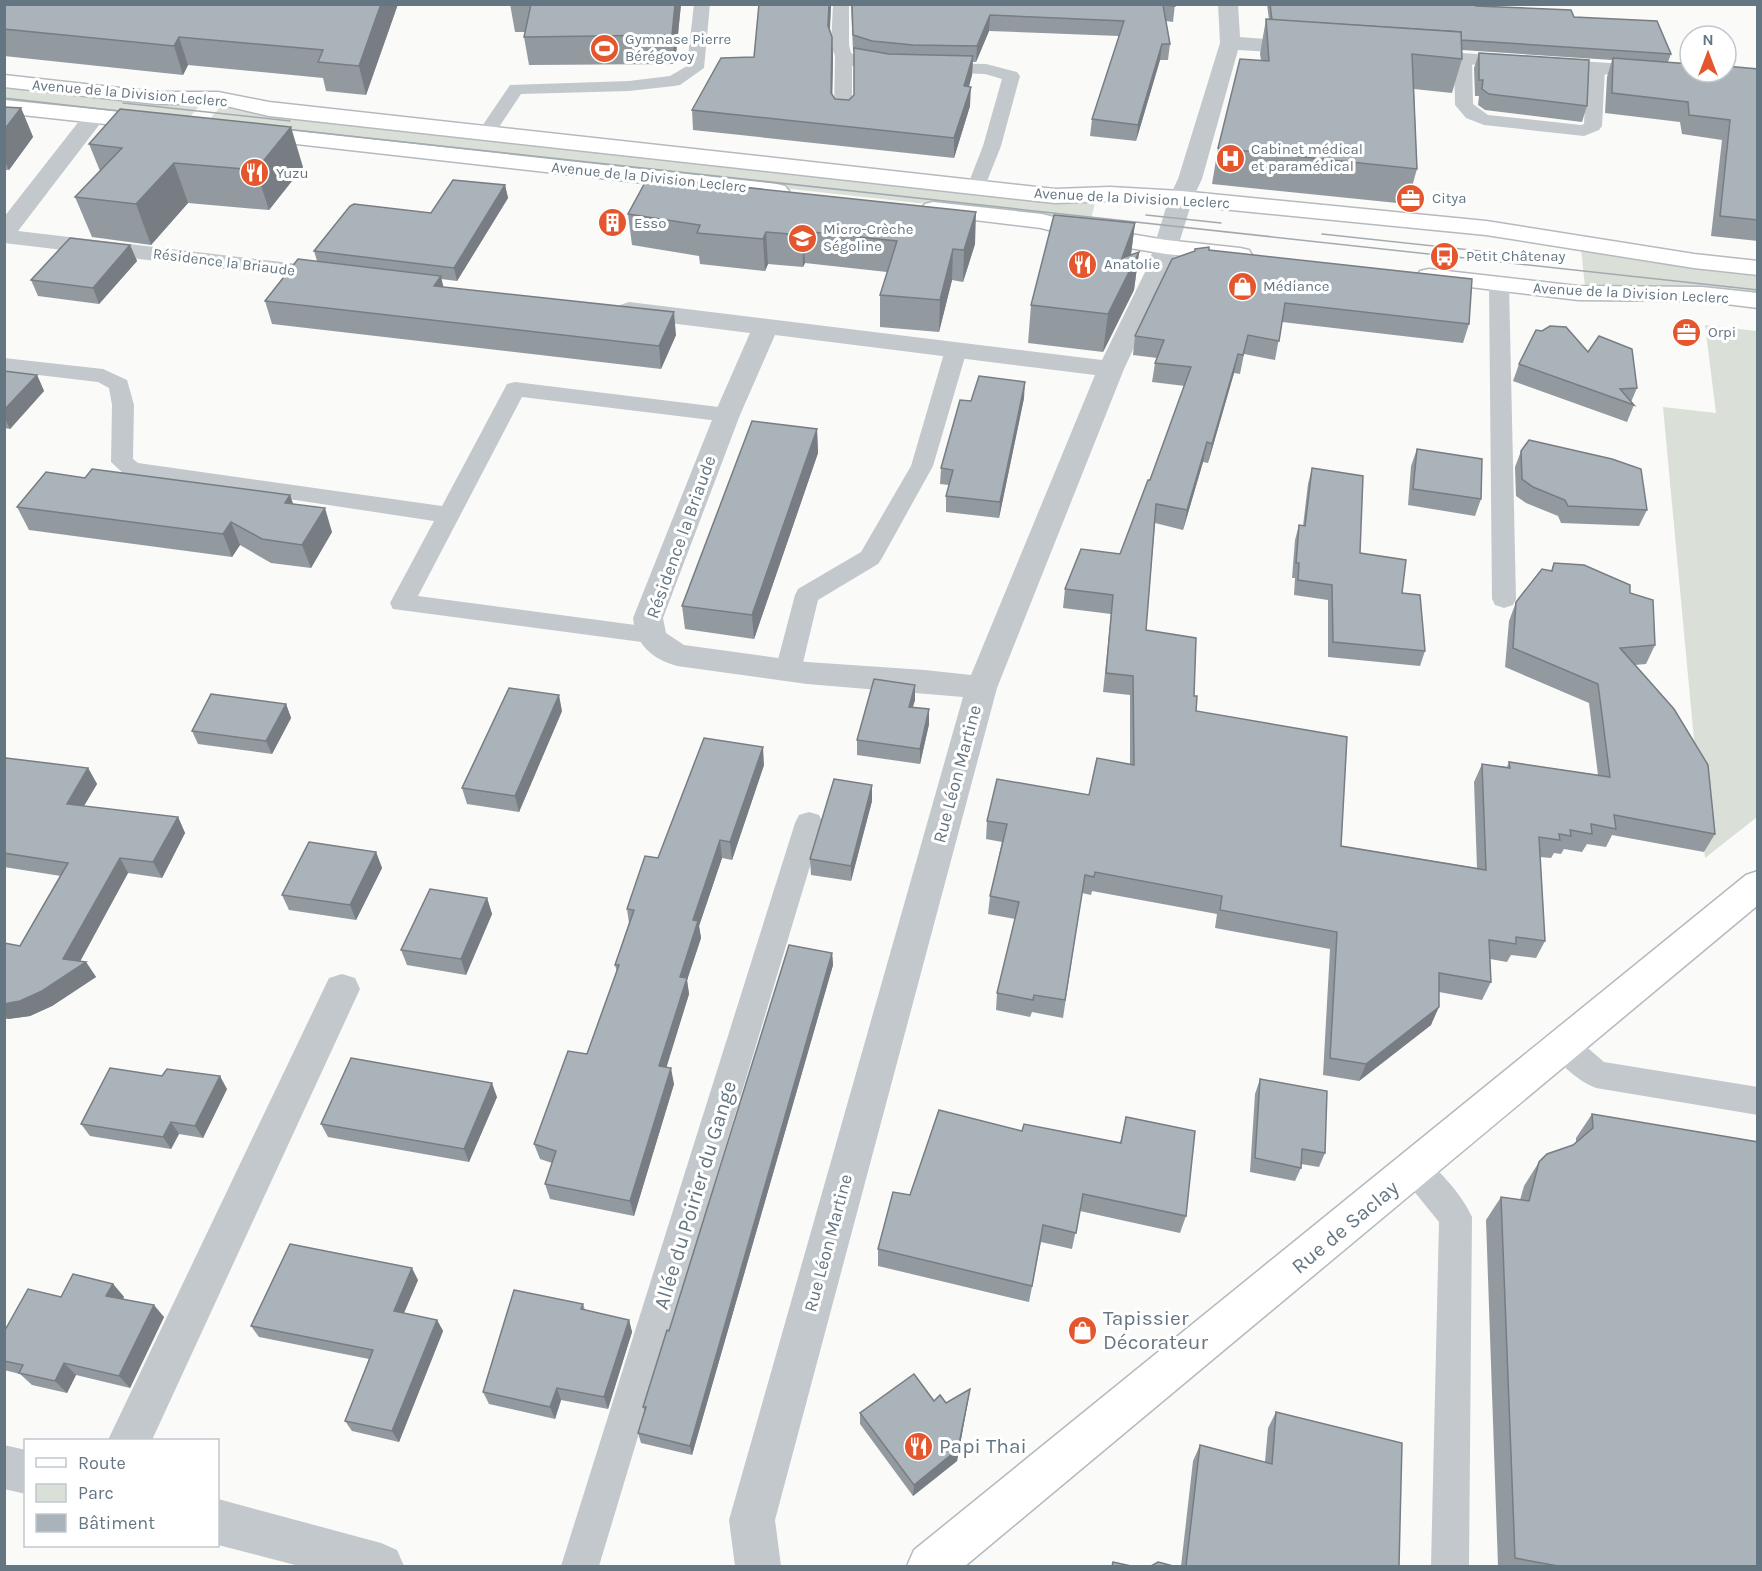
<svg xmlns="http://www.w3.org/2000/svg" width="1762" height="1571" font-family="Karla,sans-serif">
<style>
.green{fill:#dadfd7}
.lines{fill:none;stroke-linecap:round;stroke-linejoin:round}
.secondary-casing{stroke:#b3babf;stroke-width:3}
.primary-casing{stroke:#b5babe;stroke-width:3}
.lane{fill:#c3c8cc;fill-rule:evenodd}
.street{fill:#c3c8cc;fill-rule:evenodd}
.secondary{fill:#fff;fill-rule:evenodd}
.primary{fill:#fff;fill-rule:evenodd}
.tram{stroke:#a2aab0;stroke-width:1.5}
.wall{fill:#929a9f}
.shaded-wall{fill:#777d82}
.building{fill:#aab3b9;stroke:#777d82;stroke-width:1.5}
.labels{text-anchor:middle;stroke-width:6;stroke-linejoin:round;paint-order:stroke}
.far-poi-label{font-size:15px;fill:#657683;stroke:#fff;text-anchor:start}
.far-street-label{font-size:15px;fill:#657683;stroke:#fff}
.street-label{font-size:18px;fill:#657683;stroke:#fff}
.near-street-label{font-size:21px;fill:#657683;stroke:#fff}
.near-poi-label{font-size:21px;fill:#657683;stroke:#fff;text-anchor:start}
</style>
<rect width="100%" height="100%" fill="#fafaf8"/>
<g class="green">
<path d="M 5,86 L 202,103 L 181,127 L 5,103 Z"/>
<path d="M 222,105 L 265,114 L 1096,199 L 1089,227 L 1036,216 L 247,129 L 201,129 Z"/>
<path d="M 1581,248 L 1693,269 L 1757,276 L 1757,295 L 1585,287 Z"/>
<path d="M 1705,325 L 1757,331 L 1757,817 L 1705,858 L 1663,407 L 1716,413 Z"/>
</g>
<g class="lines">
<defs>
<path id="secondary" d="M 1758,871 L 1758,905 L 965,1566 L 907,1566 L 914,1550 L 1746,875 Z"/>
<g id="primary">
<path d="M 4,75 L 156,92 L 218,92 L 269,102 L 1055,189 L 1110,187 L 1181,191 L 1486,221 L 1694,254 L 1758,261 L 1758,275 L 1694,268 L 1486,235 L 1181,205 L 1110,201 L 1055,203 L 269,116 L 218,104 L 156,104 L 4,87 Z"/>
<path d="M 4,100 L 133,113 L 165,121 L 168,126 L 165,131 L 157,133 L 133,127 L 4,113 Z"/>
<path d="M 250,126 L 777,184 L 785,186 L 789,191 L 785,196 L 777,198 L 242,138 L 239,133 L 242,128 Z"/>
<path d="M 933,202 L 1042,214 L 1100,229 L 1166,240 L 1240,248 L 1249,250 L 1252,255 L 1249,260 L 1240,262 L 1166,254 L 1099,243 L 1041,228 L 925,214 L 921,209 L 925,204 Z"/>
<path d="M 1429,269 L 1578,286 L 1702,287 L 1758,293 L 1758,308 L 1702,301 L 1578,300 L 1420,281 L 1417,276 L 1420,271 Z"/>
</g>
</defs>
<use href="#secondary" class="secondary-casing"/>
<use href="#primary" class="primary-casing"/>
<g class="lane">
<path d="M 694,4 L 710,4 L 704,68 L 680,85 L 674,86 L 629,91 L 521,94 L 493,136 L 481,136 L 478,132 L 510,85 L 629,81 L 670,76 L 687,66 Z"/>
<path d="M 833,4 L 849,4 L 849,45 L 851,53 L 866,59 L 894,63 L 897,67 L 894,71 L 888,72 L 852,66 L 852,113 L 849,117 L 837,117 L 834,113 L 835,56 L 831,45 Z"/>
<path d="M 1463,54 L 1469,55 L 1472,59 L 1473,104 L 1488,115 L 1581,125 L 1584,124 L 1587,68 L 1590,64 L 1602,64 L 1605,68 L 1602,126 L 1599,130 L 1584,136 L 1484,125 L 1466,118 L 1455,105 L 1454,59 L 1457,55 Z"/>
<path d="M 935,63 L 986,64 L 1017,72 L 1020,76 L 1001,146 L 983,191 L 969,191 L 967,187 L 983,146 L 1002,79 L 985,74 L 929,72 L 926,68 L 929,64 Z"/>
<path d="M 1499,278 L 1506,280 L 1509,284 L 1516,599 L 1513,605 L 1504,608 L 1495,605 L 1492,599 L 1489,284 L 1492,280 Z"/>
<path d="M 956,344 L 963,346 L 967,350 L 933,466 L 882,558 L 878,564 L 818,600 L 801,671 L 797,677 L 788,680 L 779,677 L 775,671 L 795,595 L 798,589 L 861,552 L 911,466 L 945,350 L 949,346 Z"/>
<path d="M 4,358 L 103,369 L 127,380 L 134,405 L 133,459 L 138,463 L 442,506 L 507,384 L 515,382 L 727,408 L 735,410 L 738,415 L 735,420 L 727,422 L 522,397 L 418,596 L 658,628 L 661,634 L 658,640 L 649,643 L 393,609 L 390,603 L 434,521 L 124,474 L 111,462 L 112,405 L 109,388 L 98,382 L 4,371 Z"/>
<path d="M 809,812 L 819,815 L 823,823 L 599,1566 L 561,1566 L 795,823 L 799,815 Z"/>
<path d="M 1564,1033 L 1575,1037 L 1604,1062 L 1758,1087 L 1758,1115 L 1596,1088 C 1578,1081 1557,1063 1549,1046 L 1553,1037 Z"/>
<path d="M 1415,1154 C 1435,1162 1464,1198 1472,1217 L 1469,1566 L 1431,1566 L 1439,1222 L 1404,1179 L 1399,1169 L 1404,1159 Z"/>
</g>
<g class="street">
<path d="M 1218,4 L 1238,4 L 1240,37 L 1307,42 L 1314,44 L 1317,48 L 1314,52 L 1307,54 L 1238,50 L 1202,179 L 1193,198 L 1172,266 L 1124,369 L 997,688 L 775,1520 L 781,1566 L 735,1566 L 729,1520 L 963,697 L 807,684 L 677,666 C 652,659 636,645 633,618 L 714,415 L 750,333 L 629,318 L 620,315 L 616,310 L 620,305 L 629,302 L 1102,360 L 1148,266 L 1169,198 L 1178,179 L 1220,43 ZM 775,335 L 1095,375 L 971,675 L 925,670 L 807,662 L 684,645 L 666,633 L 663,618 L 740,415 Z"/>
<path d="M 1418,50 L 1654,66 L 1662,67 L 1665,72 L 1662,77 L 1654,78 L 1411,60 L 1408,56 L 1411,52 Z"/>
<path d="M 95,109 L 103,111 L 106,116 L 18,231 L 333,268 L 342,270 L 345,275 L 342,280 L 333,282 L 4,243 L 4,217 L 87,111 Z"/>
<path d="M 342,974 L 355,978 L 360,989 L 152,1440 L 108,1440 L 329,978 Z"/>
<path d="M 4,1445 L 26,1450 L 26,1494 L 4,1489 Z"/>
<path d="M 218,1499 L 381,1543 L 397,1550 L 404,1566 L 299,1566 L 218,1545 Z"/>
</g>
<use href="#secondary" class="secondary"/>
<use href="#primary" class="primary"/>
<g class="tram">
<path d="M 4,98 L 136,113"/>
<path d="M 123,103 L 290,121"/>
<path d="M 276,128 L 1758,290"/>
<path d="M 1146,215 L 1221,223"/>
<path d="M 1322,234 L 1555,259"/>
</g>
</g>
<g class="wall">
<path d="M 4,4 L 398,4 L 366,95 L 326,91 L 323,78 L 188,65 L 183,75 L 4,56 Z"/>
<path d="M 510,4 L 681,4 L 675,64 L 529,65 L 524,37 L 525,32 L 515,32 Z"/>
<path d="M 759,4 L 831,4 L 830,29 L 833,56 L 832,95 L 835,99 L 849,100 L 854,95 L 854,52 L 853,51 L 851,4 L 1175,4 L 1173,22 L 1166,21 L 1170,44 L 1168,60 L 1160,60 L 1136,141 L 1090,136 L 1092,119 L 1119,36 L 989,31 L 976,62 L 973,62 L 972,75 L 969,87 L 970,106 L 954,158 L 693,130 L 692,110 L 754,57 Z"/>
<path d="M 1267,4 L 1476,4 L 1476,6 L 1574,17 L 1671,54 L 1668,62 L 1758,69 L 1758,241 L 1711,236 L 1722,140 L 1682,134 L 1680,122 L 1605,113 L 1607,77 L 1612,60 L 1462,50 L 1462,59 L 1452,93 L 1414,89 L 1417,169 L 1407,204 L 1212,184 L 1218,148 L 1261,60 L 1260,54 L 1266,19 L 1269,20 Z"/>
<path d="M 1479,53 L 1587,106 L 1582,122 L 1485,110 L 1478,105 L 1479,96 L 1475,96 L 1474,68 Z"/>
<path d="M 4,107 L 21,108 L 33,137 L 9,170 L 4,170 Z"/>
<path d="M 89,144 L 303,167 L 269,210 L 188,203 L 151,245 L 92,237 L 75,197 L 100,171 Z"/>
<path d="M 505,185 L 508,198 L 457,281 L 441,279 L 443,287 L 676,335 L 661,369 L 272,324 L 265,301 L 317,261 L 314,251 L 431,213 Z"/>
<path d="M 628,214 L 975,244 L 963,282 L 952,280 L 939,332 L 880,327 L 880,295 L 887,272 L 805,263 L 803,267 L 768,264 L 765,271 L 700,264 L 699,256 L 632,245 Z"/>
<path d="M 1135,223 L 1131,255 L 1139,252 L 1134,290 L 1103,352 L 1028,343 L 1031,305 Z"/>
<path d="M 130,245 L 137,261 L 99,304 L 38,296 L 31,280 Z"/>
<path d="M 1209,250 L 1469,324 L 1463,343 L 1282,322 L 1275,360 L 1244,354 L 1240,374 L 1234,373 L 1208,463 L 1203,462 L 1183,530 L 1155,523 L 1146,630 L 1194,696 L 1196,711 L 1341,846 L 1477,868 L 1474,782 L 1482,764 L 1507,767 L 1509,762 L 1598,775 L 1589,703 L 1505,667 L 1509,621 L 1516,602 L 1551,571 L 1554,563 L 1630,593 L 1655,645 L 1646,664 L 1635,665 L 1715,834 L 1704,852 L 1612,835 L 1606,847 L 1587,844 L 1582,852 L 1564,849 L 1561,854 L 1554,853 L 1551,858 L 1540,857 L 1545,941 L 1536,958 L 1511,955 L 1507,962 L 1490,959 L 1491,982 L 1482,1000 L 1439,992 L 1431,1025 L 1359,1081 L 1323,1075 L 1330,949 L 1215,928 L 1217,914 L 1092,891 L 1091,895 L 1082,893 L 1063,1018 L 1032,1012 L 1030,1017 L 996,1010 L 997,993 L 1015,919 L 988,914 L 990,896 L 1002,842 L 986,839 L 987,821 L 1089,795 L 1130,764 L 1130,695 L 1103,692 L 1111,614 L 1063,608 L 1065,589 L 1120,554 L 1150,480 L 1185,386 L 1152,382 L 1155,363 L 1157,358 L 1133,355 L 1135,336 Z"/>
<path d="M 1588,352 L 1637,388 L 1631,402 L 1634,405 L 1627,422 L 1513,381 L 1519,364 Z"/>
<path d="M 4,371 L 37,375 L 44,391 L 10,429 L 4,428 Z"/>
<path d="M 1024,398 L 999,518 L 946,512 L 946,496 L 949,485 L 940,484 L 941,468 L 971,401 Z"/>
<path d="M 817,429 L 818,453 L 754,639 L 685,629 L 682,606 Z"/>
<path d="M 1417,449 L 1481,499 L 1475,516 L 1408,505 L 1411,466 Z"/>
<path d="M 1521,451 L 1647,510 L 1639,526 L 1561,523 L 1558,516 L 1526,503 L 1516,496 L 1515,467 Z"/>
<path d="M 1312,468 L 1360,553 L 1425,651 L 1420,666 L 1328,657 L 1328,600 L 1294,595 L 1295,578 L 1292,578 L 1295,540 L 1299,525 L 1303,526 L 1308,484 Z"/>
<path d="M 85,478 L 290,495 L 293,504 L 332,532 L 311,568 L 271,563 L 240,545 L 232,557 L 29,530 L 17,507 Z"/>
<path d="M 915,700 L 913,707 L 929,724 L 920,764 L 857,755 L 857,740 Z"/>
<path d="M 286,704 L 291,718 L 272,754 L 198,744 L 192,731 Z"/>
<path d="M 562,711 L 519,812 L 467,804 L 462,788 Z"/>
<path d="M 4,760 L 88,768 L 97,784 L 84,806 L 178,817 L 185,833 L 162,878 L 128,873 L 80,961 L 86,962 L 96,977 L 52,1006 L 30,1016 L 8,1019 L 4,1019 L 4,943 L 20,946 L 61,876 L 4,867 Z"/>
<path d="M 764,765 L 732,860 L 722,858 L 699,926 L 701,938 L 687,980 L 689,994 L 666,1067 L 674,1084 L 634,1216 L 550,1199 L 545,1184 L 552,1163 L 540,1159 L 534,1144 L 587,1054 L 617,972 L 615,965 L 629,923 L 627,909 L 658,858 Z"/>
<path d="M 872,801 L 851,881 L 811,875 L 810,859 Z"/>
<path d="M 376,852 L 382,868 L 356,920 L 289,910 L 282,895 Z"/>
<path d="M 487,898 L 492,914 L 466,975 L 407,965 L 401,950 Z"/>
<path d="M 832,953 L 833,965 L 692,1455 L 641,1443 L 638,1433 L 645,1412 L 643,1407 L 669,1331 Z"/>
<path d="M 1260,1079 L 1325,1153 L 1319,1167 L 1301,1164 L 1301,1168 L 1295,1181 L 1250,1172 L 1255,1094 Z"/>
<path d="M 227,1089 L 203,1138 L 179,1134 L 171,1149 L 90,1136 L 81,1124 Z"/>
<path d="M 497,1097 L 469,1162 L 328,1137 L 321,1124 Z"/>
<path d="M 1592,1114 L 1758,1566 L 1498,1566 L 1486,1220 L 1501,1197 L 1520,1200 L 1524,1186 L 1539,1162 L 1573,1145 L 1576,1142 L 1576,1138 Z"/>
<path d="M 1126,1117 L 1186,1216 L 1180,1233 L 1080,1211 L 1072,1249 L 1041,1242 L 1029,1302 L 878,1266 L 878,1249 L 910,1195 L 1022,1131 L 1120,1143 Z"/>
<path d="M 418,1280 L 404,1313 L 437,1320 L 443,1331 L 399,1442 L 352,1431 L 345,1421 L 369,1359 L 259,1337 L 251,1326 Z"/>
<path d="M 113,1284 L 124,1297 L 123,1299 L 164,1317 L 130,1388 L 76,1375 L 67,1393 L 32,1385 L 20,1374 L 4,1370 L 4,1332 L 61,1297 Z"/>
<path d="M 583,1304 L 585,1310 L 629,1320 L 632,1332 L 608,1409 L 561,1400 L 555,1419 L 489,1404 L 483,1392 Z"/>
<path d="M 970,1389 L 968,1401 L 957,1461 L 913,1496 L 860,1424 L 860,1413 L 934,1401 L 946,1403 Z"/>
<path d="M 1276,1412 L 1399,1566 L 1181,1566 L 1193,1461 L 1200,1445 L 1265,1462 L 1268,1428 Z"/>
</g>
<g class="shaded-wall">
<path d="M 381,4 L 398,4 L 366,95 L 359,66 Z"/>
<path d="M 675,4 L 681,4 L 675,64 L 672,35 Z"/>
<path d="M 829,4 L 831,4 L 829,45 L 828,26 Z"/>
<path d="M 990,15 L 989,31 L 976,62 L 977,46 Z"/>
<path d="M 179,37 L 188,65 L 183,75 L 174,46 Z"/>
<path d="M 832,37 L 833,56 L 832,113 L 831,93 Z"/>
<path d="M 1162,44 L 1160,60 L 1136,141 L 1138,125 Z"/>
<path d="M 973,56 L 972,75 L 963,106 L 964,86 Z"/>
<path d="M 971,87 L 970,106 L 954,158 L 954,138 Z"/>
<path d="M 21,108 L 33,137 L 9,170 L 4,160 L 4,130 Z"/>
<path d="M 291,127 L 303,167 L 269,210 L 256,170 Z"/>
<path d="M 174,163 L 188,203 L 151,245 L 136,204 Z"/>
<path d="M 505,185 L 508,198 L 457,281 L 454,268 Z"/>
<path d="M 976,212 L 975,244 L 963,282 L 964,250 Z"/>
<path d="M 1135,223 L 1130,261 L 1122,258 Z"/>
<path d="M 803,231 L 805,263 L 803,267 L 802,235 Z"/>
<path d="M 766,232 L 768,264 L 765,271 L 763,239 Z"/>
<path d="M 130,245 L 137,261 L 99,304 L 93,288 Z"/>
<path d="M 953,249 L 952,280 L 939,332 L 940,300 Z"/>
<path d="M 1139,252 L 1134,290 L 1103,352 L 1108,314 Z"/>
<path d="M 441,276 L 446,299 L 434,286 Z"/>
<path d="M 674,312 L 676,335 L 661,369 L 659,346 Z"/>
<path d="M 1238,354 L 1234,373 L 1208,463 L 1212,444 Z"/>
<path d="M 37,375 L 44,391 L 10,429 L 4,417 L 4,410 Z"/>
<path d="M 1025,382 L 1024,398 L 999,518 L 1000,502 Z"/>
<path d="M 817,429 L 818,453 L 754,639 L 752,615 Z"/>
<path d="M 1207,442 L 1203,462 L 1183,530 L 1187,510 Z"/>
<path d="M 290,495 L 298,518 L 285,503 Z"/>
<path d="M 325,508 L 332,532 L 311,568 L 302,545 Z"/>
<path d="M 231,522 L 240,545 L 232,557 L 223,534 Z"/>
<path d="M 915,685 L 915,700 L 908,721 L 909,707 Z"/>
<path d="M 559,695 L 562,711 L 519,812 L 515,796 Z"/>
<path d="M 286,704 L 291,718 L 272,754 L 266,741 Z"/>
<path d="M 929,709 L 929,724 L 920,764 L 920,749 Z"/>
<path d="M 763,747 L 764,765 L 732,860 L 730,842 Z"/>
<path d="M 88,768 L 97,784 L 76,819 L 67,804 Z"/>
<path d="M 872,785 L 872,801 L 851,881 L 851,866 Z"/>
<path d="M 178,817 L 185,833 L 162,878 L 153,862 Z"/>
<path d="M 720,840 L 722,858 L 699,926 L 701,938 L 687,980 L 689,994 L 662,1082 L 659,1066 L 693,920 Z"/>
<path d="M 376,852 L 382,868 L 356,920 L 350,905 Z"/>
<path d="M 120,858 L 128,873 L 76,969 L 86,962 L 96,977 L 52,1006 L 30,1016 L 8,1019 L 4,1014 L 4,1004 L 63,959 Z"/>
<path d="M 487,898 L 492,914 L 466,975 L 461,959 Z"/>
<path d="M 832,953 L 833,965 L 692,1455 L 690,1446 Z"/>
<path d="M 1439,1007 L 1431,1025 L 1359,1081 L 1366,1064 Z"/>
<path d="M 671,1068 L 674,1084 L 634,1216 L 630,1201 Z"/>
<path d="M 220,1076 L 227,1089 L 203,1138 L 195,1126 Z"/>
<path d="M 492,1083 L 497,1097 L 469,1162 L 464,1149 Z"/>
<path d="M 171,1122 L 179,1134 L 171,1149 L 163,1137 Z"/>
<path d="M 412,1268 L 418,1280 L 400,1322 L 394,1311 Z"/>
<path d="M 113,1284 L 124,1297 L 117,1309 L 106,1296 Z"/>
<path d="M 154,1305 L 164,1317 L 130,1388 L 119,1376 Z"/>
<path d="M 437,1320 L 443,1331 L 399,1442 L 392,1431 Z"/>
<path d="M 629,1320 L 632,1332 L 608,1409 L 604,1397 Z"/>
<path d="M 64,1363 L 76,1375 L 67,1393 L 55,1381 Z"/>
<path d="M 557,1388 L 561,1400 L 555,1419 L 550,1407 Z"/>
<path d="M 970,1389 L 968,1401 L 957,1461 L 913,1496 L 914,1485 Z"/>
</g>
<g class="building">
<path d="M 4,4 L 381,4 L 359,66 L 318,62 L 323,50 L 179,37 L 174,46 L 4,29 Z"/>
<path d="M 531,4 L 675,4 L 672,35 L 524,37 Z"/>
<path d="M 759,4 L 829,4 L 828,26 L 832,37 L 831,93 L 835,99 L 849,100 L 854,95 L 854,48 L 889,54 L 973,56 L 964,86 L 971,87 L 954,138 L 692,110 L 721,58 L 754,57 Z"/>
<path d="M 852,4 L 1175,4 L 1175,6 L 1163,5 L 1170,44 L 1162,44 L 1138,125 L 1092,119 L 1124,21 L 990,15 L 977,46 L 913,45 L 872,41 L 853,35 Z"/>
<path d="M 1270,4 L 1476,4 L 1476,6 L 1571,10 L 1574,17 L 1657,21 L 1671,54 L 1461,40 L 1461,32 L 1272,20 Z"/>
<path d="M 1266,19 L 1461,32 L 1462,59 L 1412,54 L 1417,169 L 1218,148 L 1240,59 L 1269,61 Z"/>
<path d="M 1479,53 L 1589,60 L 1587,106 L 1489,94 L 1482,89 L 1483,80 L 1479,80 Z"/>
<path d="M 1613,58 L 1690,64 L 1690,72 L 1726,72 L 1726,66 L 1758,69 L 1758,220 L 1720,216 L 1730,120 L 1689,115 L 1688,102 L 1612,93 Z"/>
<path d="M 4,107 L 21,108 L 4,130 Z"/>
<path d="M 120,109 L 291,127 L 256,170 L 174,163 L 136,204 L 75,197 L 122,148 L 89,144 Z"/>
<path d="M 648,177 L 976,212 L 964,250 L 953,249 L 940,300 L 880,295 L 897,241 L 803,231 L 802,235 L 766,232 L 763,239 L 697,233 L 700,225 L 628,214 Z"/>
<path d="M 453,180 L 505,185 L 454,268 L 314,251 L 350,206 L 354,204 L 431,213 Z"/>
<path d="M 1054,215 L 1135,223 L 1122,258 L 1139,252 L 1108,314 L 1031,305 Z"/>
<path d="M 70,238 L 130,245 L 93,288 L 31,280 Z"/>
<path d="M 1209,247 L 1209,250 L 1472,279 L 1469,324 L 1285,303 L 1279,341 L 1248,335 L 1243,355 L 1238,354 L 1212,444 L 1207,442 L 1187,510 L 1156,504 L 1146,630 L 1196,638 L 1194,696 L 1197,696 L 1196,711 L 1347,737 L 1341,846 L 1486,870 L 1482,764 L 1510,768 L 1509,762 L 1610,777 L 1598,684 L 1513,648 L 1516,602 L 1542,569 L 1552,571 L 1554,563 L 1584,565 L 1630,585 L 1630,593 L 1653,600 L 1655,645 L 1620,648 L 1674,709 L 1708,765 L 1715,834 L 1614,815 L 1616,829 L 1591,824 L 1592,834 L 1570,830 L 1571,836 L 1559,834 L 1560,840 L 1539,837 L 1545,941 L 1516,937 L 1516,944 L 1489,940 L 1491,982 L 1439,973 L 1439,1007 L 1366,1064 L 1330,1058 L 1337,932 L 1220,910 L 1222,896 L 1095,872 L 1094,877 L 1085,875 L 1065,1000 L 1034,995 L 1033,1000 L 997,993 L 1019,902 L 990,896 L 1007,824 L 987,821 L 997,779 L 1089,795 L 1097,758 L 1134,765 L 1133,676 L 1106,673 L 1113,595 L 1065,589 L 1081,549 L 1120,554 L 1148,480 L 1150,480 L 1191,367 L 1155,363 L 1164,340 L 1135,336 L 1172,259 L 1195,251 L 1195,249 Z"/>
<path d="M 298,259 L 441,276 L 434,286 L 674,312 L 659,346 L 265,301 Z"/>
<path d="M 1550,326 L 1566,327 L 1588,352 L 1599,336 L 1632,349 L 1637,388 L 1620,389 L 1634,405 L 1519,364 L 1536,330 L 1542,331 Z"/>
<path d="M 4,371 L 37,375 L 4,410 Z"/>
<path d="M 979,376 L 1025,382 L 1000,502 L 946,496 L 953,470 L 941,468 L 960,400 L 971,401 Z"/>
<path d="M 752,421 L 817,429 L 752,615 L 682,606 Z"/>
<path d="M 1529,440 L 1612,459 L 1641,469 L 1647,510 L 1568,506 L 1565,500 L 1533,487 L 1522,479 L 1521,451 Z"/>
<path d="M 1417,449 L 1482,459 L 1481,499 L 1413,489 Z"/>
<path d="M 1312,468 L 1363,476 L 1360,553 L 1406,560 L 1402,593 L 1420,595 L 1425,651 L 1333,642 L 1332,585 L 1298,580 L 1299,563 L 1296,563 L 1299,525 L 1305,526 Z"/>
<path d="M 92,469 L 290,495 L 285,503 L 325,508 L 302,545 L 262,539 L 231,522 L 223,534 L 17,507 L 46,472 L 85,478 Z"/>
<path d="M 874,679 L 915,685 L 909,707 L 929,709 L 920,749 L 857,740 Z"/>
<path d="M 509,688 L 559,695 L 515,796 L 462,788 Z"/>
<path d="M 211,694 L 286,704 L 266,741 L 192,731 Z"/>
<path d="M 704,738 L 763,747 L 730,842 L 720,840 L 693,920 L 698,921 L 680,977 L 687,978 L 659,1066 L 671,1068 L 630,1201 L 545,1184 L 556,1151 L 534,1144 L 568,1051 L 587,1054 L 619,965 L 615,965 L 634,910 L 627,909 L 645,856 L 658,858 Z"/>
<path d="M 6,758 L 88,768 L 67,804 L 178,817 L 153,862 L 120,858 L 63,959 L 86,962 L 42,991 L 20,1001 L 4,1004 L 4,943 L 20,946 L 68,863 L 4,853 L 4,760 Z"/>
<path d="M 834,779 L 872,785 L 851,866 L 810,859 Z"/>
<path d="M 309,842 L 376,852 L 350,905 L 282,895 Z"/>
<path d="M 430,889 L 487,898 L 461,959 L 401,950 Z"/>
<path d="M 789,945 L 832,953 L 690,1446 L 638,1433 L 646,1407 L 643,1407 L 667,1330 L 669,1331 Z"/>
<path d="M 351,1058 L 492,1083 L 464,1149 L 321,1124 Z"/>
<path d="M 110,1068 L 162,1076 L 167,1069 L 220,1076 L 195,1126 L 171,1122 L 163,1137 L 81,1124 Z"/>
<path d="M 1260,1079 L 1327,1091 L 1325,1153 L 1302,1149 L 1301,1168 L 1255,1158 Z"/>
<path d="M 939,1110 L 1022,1131 L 1024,1124 L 1121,1143 L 1126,1117 L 1195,1131 L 1186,1216 L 1083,1194 L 1076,1233 L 1043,1225 L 1032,1286 L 878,1249 L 893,1192 L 910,1195 Z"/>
<path d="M 1592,1114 L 1758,1142 L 1758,1566 L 1558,1566 L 1515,1558 L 1501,1197 L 1529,1201 L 1539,1162 L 1547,1154 L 1573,1145 L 1593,1128 Z"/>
<path d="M 290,1244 L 412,1268 L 394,1311 L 437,1320 L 392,1431 L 345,1421 L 373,1350 L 251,1326 Z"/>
<path d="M 73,1274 L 113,1284 L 106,1296 L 154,1305 L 119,1376 L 64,1363 L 55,1381 L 19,1373 L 23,1365 L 4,1361 L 4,1332 L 28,1289 L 61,1297 Z"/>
<path d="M 514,1290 L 583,1304 L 581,1309 L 629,1320 L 604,1397 L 557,1388 L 550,1407 L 483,1392 Z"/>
<path d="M 914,1374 L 934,1401 L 940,1395 L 946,1403 L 970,1389 L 958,1449 L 914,1485 L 860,1413 Z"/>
<path d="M 1276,1412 L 1402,1443 L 1399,1566 L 1186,1566 L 1200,1445 L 1272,1464 Z"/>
<path d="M 1113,1562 L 1131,1566 L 1112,1566 Z"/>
<path d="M 1158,1562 L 1173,1566 L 1151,1566 Z"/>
</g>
<defs>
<symbol id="stadium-disc" viewBox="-11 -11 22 22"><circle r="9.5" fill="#e4572e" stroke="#fff"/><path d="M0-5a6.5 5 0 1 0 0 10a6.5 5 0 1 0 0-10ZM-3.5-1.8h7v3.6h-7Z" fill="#fff"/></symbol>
<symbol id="hospital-disc" viewBox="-11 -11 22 22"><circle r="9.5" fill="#e4572e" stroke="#fff"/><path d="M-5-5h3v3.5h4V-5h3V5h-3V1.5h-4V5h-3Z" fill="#fff"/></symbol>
<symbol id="restaurant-disc" viewBox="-11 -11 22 22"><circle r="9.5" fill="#e4572e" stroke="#fff"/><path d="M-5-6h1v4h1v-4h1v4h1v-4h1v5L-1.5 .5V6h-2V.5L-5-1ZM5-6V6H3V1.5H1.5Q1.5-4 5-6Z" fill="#fff"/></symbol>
<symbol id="office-disc" viewBox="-11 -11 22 22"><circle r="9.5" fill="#e4572e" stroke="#fff"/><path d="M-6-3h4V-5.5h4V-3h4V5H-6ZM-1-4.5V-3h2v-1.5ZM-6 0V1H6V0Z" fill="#fff"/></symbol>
<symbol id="building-disc" viewBox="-11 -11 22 22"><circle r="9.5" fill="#e4572e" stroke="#fff"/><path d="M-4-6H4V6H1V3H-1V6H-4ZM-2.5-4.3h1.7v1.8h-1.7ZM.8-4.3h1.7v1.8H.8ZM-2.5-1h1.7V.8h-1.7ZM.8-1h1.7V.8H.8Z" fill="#fff"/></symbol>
<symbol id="school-disc" viewBox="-11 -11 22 22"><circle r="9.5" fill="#e4572e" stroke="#fff"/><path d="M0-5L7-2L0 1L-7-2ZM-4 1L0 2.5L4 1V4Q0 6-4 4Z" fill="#fff"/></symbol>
<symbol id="bus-disc" viewBox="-11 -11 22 22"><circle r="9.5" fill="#e4572e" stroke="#fff"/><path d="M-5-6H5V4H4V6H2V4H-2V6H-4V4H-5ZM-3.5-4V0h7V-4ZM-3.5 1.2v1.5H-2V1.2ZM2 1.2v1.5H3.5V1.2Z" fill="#fff"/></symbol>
<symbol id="shop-disc" viewBox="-11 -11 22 22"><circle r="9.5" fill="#e4572e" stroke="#fff"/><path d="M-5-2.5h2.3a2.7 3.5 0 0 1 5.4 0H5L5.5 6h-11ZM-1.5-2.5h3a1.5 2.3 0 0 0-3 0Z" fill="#fff"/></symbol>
</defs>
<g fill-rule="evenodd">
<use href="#stadium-disc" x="588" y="32" width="33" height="33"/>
<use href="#hospital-disc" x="1214" y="142" width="33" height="33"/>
<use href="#restaurant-disc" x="238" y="156" width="33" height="33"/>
<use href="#office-disc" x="1394" y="182" width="33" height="33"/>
<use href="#building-disc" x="596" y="206" width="33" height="33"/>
<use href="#school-disc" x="786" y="222" width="33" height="33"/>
<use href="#bus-disc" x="1428" y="240" width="33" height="33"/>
<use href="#restaurant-disc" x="1066" y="248" width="33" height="33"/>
<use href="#shop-disc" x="1226" y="270" width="33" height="33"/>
<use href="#office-disc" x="1670" y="316" width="33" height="33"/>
<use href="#shop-disc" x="1066" y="1314" width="33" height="33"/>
<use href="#restaurant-disc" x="902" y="1430" width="33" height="33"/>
</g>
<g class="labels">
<g class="far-poi-label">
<text x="625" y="44">Gymnase Pierre<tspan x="625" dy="17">Bérégovoy</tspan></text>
<text x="1251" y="154">Cabinet médical<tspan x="1251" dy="17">et paramédical</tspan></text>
<text x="276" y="178">Yuzu</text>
<text x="1432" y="203">Citya</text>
<text x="634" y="228">Esso</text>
<text x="823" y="234">Micro-Crèche<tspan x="823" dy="17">Ségoline</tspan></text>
<text x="1466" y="261">Petit Châtenay</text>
<text x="1104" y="269">Anatolie</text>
<text x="1263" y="291">Médiance</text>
<text x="1708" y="337">Orpi</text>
</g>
<g class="far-street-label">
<text transform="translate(130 93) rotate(5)" y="5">Avenue de la Division Leclerc</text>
<text transform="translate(649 177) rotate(6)" y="5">Avenue de la Division Leclerc</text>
<text transform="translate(1132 198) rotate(3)" y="5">Avenue de la Division Leclerc</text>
<text transform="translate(224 262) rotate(7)" y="5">Résidence la Briaude</text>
<text transform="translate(1631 293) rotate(3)" y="5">Avenue de la Division Leclerc</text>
</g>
<g class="street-label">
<text transform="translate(681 537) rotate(-70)" y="6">Résidence la Briaude</text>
<text transform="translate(957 774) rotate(-75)" y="6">Rue Léon Martine</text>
<text transform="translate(828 1243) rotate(-75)" y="6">Rue Léon Martine</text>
</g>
<g class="near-street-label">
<text transform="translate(695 1195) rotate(-73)" y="7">Allée du Poirier du Gange</text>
<text transform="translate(1345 1227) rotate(-40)" y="7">Rue de Saclay</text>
</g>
<g class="near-poi-label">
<text x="1103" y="1325">Tapissier<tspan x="1103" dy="24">Décorateur</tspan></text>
<text x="939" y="1453">Papi Thai</text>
</g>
</g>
<rect width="1762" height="1571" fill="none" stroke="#657683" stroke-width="12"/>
<rect x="24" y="1439" width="195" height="108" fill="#ffffff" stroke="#c1c8cd" stroke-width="1.5"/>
<rect x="36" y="1458" width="30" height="9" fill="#ffffff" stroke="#c1c8cd" stroke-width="1.5"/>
<text x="78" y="1469" font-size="18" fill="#657683">Route</text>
<rect x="36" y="1484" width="30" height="18" fill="#dadfd7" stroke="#c1c8cd" stroke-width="1.5"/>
<text x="78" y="1499" font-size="18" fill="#657683">Parc</text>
<rect x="36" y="1514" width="30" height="18" fill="#aab3b9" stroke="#c1c8cd" stroke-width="1.5"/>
<text x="78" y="1529" font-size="18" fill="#657683">Bâtiment</text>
<g transform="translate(1708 54)"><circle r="28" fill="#ffffff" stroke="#c1c8cd" stroke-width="1.5"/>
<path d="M0-4.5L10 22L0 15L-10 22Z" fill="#e4572e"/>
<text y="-9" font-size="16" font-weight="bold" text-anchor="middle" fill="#657683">N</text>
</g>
</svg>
